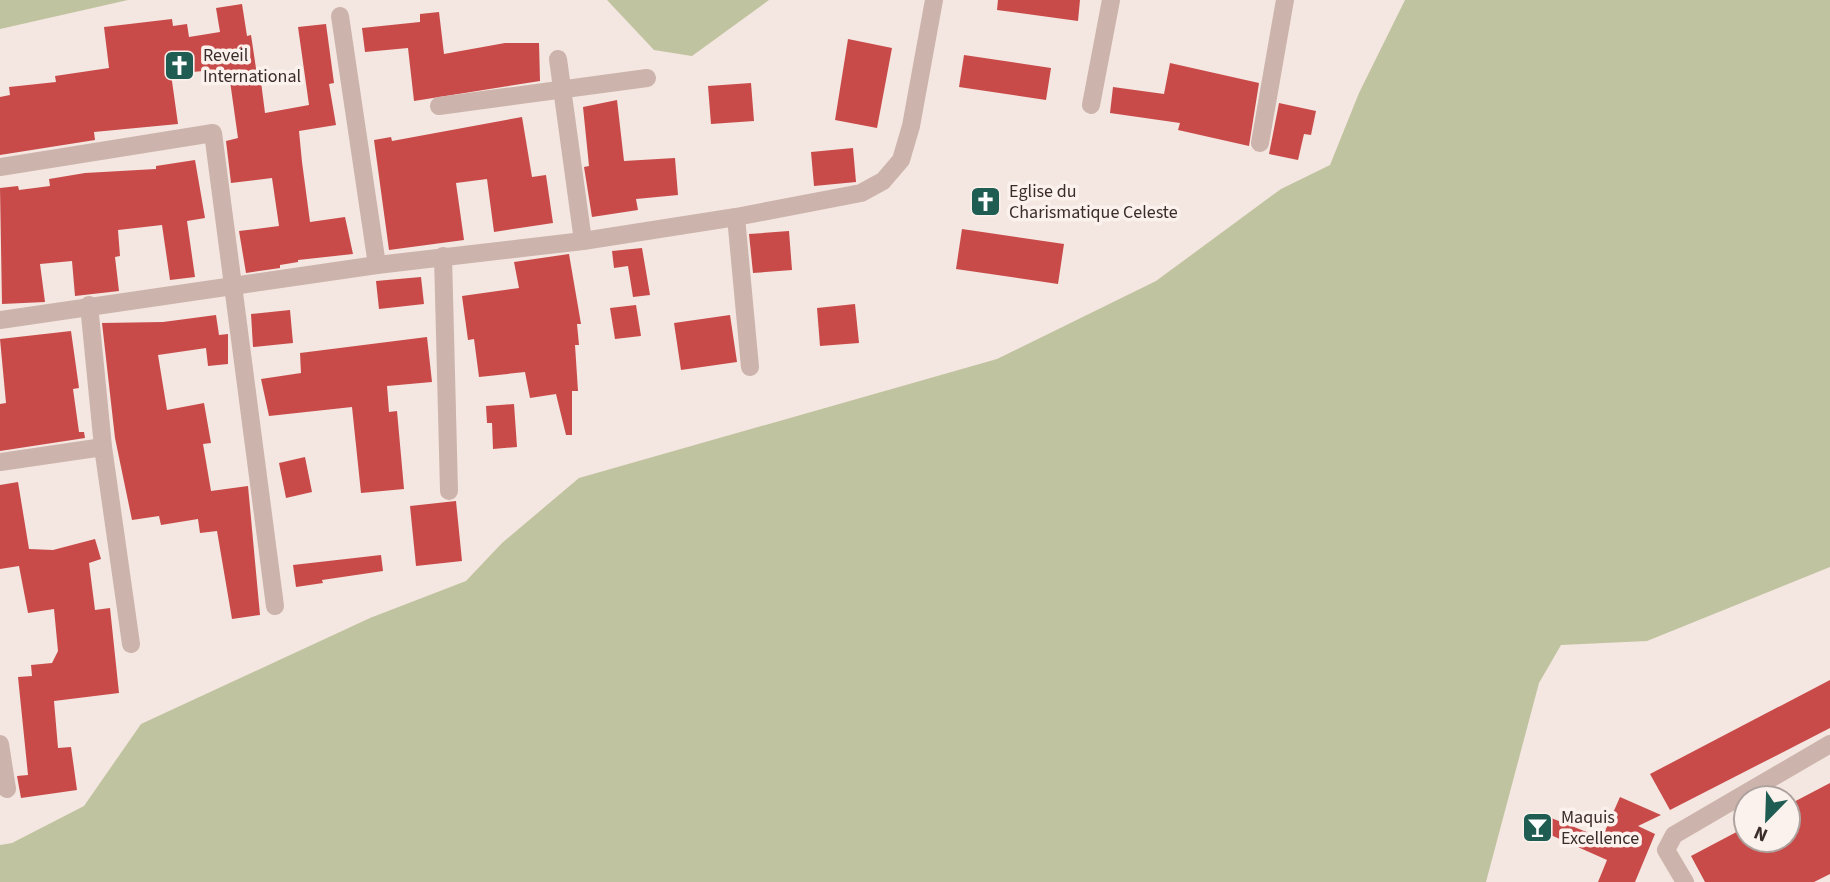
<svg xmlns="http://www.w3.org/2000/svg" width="1830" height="882" font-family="'Source Sans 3',sans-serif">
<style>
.green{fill:#c0c39f}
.building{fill:#c84b4a}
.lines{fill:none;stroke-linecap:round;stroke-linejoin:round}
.street{stroke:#ccb3ab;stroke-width:18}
.labels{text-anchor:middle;stroke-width:7;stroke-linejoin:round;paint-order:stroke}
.poi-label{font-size:18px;fill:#3a2c2a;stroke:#fbf1ed;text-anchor:start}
</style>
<rect width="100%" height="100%" fill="#f4e6e0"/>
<g class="green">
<path d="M 0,0 L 128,0 L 0,29 Z"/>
<path d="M 607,0 L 769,0 L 692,56 L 654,50 Z"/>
<path d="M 1405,0 L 1830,0 L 1830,567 L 1647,641 L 1561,645 L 1539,683 L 1486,882 L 0,882 L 0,845 L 12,843 L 84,806 L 141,724 L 370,618 L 466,581 L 502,543 L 579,478 L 997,359 L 1156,281 L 1281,189 L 1330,165 L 1359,93 Z"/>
</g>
<g class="building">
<path d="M 998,0 L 1080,0 L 1078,21 L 997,10 Z"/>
<path d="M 242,4 L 247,36 L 251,35 L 257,75 L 260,74 L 265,113 L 309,105 L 298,27 L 326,24 L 334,83 L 329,84 L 336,125 L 299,131 L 302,162 L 310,222 L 345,217 L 353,254 L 298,260 L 298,262 L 280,265 L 280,268 L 246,273 L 239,231 L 279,226 L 272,178 L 231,183 L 226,141 L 238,138 L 229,74 L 215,76 L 214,70 L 171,74 L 178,124 L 94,132 L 95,140 L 0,155 L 0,97 L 10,95 L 9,87 L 56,82 L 55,76 L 109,68 L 104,27 L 172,19 L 173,26 L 187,24 L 189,37 L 220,32 L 216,8 Z"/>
<path d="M 439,12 L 444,54 L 505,43 L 539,43 L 540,81 L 414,101 L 408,48 L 365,52 L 362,28 L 420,22 L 420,14 Z"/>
<path d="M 848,39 L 892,48 L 877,128 L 835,120 Z"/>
<path d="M 964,55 L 1051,68 L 1046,100 L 959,87 Z"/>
<path d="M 1170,63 L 1259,83 L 1249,146 L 1178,130 L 1180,123 L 1110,113 L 1113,87 L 1164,94 Z"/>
<path d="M 751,83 L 754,121 L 711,124 L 708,86 Z"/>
<path d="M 617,100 L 624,161 L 675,158 L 678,195 L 636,199 L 638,210 L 592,217 L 584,167 L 589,166 L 583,107 Z"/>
<path d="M 1279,103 L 1316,111 L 1311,135 L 1304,134 L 1298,160 L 1269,154 Z"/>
<path d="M 522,117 L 532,177 L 546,175 L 553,223 L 494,232 L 487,179 L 456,183 L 464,240 L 389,250 L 374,140 L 391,137 L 392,141 Z"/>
<path d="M 853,148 L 856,182 L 814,186 L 811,152 Z"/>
<path d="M 195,160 L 205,218 L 187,221 L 195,277 L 170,280 L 162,225 L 118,230 L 120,256 L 115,257 L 119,291 L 75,296 L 72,261 L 40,264 L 45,302 L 2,304 L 0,188 L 18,186 L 19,190 L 50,186 L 49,179 L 85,173 L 156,169 L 156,166 Z"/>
<path d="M 962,229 L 1064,244 L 1058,284 L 956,269 Z"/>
<path d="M 789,231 L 792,270 L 753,273 L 749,234 Z"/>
<path d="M 642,248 L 650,295 L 633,297 L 628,266 L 614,268 L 612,251 Z"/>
<path d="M 569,254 L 581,324 L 577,324 L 579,345 L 575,345 L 578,391 L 572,391 L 572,435 L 566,435 L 556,394 L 530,398 L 525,372 L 479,377 L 474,339 L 468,340 L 462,296 L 519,288 L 514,262 Z"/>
<path d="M 421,277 L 424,304 L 379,309 L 376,281 Z"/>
<path d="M 855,304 L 859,343 L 820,346 L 817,308 Z"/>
<path d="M 636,305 L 641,336 L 615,339 L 610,308 Z"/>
<path d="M 290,310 L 293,343 L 253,347 L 251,314 Z"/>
<path d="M 216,315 L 219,335 L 228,334 L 228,364 L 208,366 L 206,348 L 158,355 L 167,410 L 204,403 L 211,443 L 203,444 L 211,491 L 248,486 L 260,615 L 232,619 L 217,531 L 200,533 L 198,519 L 161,525 L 159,516 L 132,520 L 115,438 L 102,323 L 163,322 Z"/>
<path d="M 730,315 L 737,362 L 681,370 L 674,323 Z"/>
<path d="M 71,331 L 79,388 L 73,389 L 79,432 L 84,432 L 85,438 L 0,451 L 0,404 L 6,403 L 0,339 Z"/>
<path d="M 427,337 L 432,382 L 387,386 L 389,412 L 397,411 L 404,489 L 361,493 L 352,407 L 269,416 L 261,379 L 301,373 L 300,353 Z"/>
<path d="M 514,404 L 517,447 L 493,449 L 492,423 L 487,423 L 486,406 Z"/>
<path d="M 305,457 L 312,492 L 286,498 L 279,463 Z"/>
<path d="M 18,482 L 29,549 L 53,550 L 95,539 L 101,559 L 89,563 L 95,610 L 110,608 L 119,693 L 54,701 L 58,748 L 71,747 L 77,790 L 21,798 L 17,776 L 28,775 L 18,677 L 32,676 L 31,665 L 52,663 L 58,651 L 54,609 L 28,613 L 19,566 L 0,569 L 0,485 Z"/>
<path d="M 456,501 L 462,561 L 416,566 L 410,506 Z"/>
<path d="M 381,555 L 383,571 L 322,580 L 323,583 L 296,587 L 293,565 Z"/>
<path d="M 1830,680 L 1830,728 L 1670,810 L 1650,774 Z"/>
<path d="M 1830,783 L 1830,874 L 1814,882 L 1705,882 L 1691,856 L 1746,827 L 1746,840 L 1788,840 L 1788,805 Z"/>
<path d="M 1620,797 L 1661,815 L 1638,826 L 1655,834 L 1635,882 L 1598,882 L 1607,860 L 1535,828 L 1541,814 L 1602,838 Z"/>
</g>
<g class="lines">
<g class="street">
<path d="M 340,16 L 377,265"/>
<path d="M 558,59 L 583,241"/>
<path d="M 1091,105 L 1111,0"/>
<path d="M 439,106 L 647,78"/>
<path d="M 1260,143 L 1285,0"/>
<path d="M 0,167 L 213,133 L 275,606"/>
<path d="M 736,217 L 750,367"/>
<path d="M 443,256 L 449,491"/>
<path d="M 89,305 L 103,447 L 131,644"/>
<path d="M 0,320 L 377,265 L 583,241 L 736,217 L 861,193 L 883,181 L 901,160 L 911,126 L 934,0"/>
<path d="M 0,462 L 103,447"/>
<path d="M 0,744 L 7,789"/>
<path d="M 1685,882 L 1666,850 L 1674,835 L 1830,744"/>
</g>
</g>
<defs>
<symbol id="church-square" viewBox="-11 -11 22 22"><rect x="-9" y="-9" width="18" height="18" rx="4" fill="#1f5d53" stroke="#fbf1ed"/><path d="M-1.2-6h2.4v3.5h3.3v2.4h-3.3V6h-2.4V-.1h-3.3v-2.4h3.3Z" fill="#fff"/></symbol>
<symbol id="bar-square" viewBox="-11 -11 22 22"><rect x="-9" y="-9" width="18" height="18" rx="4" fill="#1f5d53" stroke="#fbf1ed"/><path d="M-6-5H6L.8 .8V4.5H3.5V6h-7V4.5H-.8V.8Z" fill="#fff"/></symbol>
</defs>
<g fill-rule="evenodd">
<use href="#church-square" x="162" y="48" width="35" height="35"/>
<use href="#church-square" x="968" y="184" width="35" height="35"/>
<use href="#bar-square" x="1520" y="810" width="35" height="35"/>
</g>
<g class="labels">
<g class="poi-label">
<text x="203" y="61">Reveil<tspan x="203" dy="21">International</tspan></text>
<text x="1009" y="197">Eglise du<tspan x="1009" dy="21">Charismatique Celeste</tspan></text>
<text x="1561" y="823">Maquis<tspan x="1561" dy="21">Excellence</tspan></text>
</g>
</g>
<g transform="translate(1767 819) rotate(203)"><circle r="33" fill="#fbf1ed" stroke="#aea29f" stroke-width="2"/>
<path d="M0-5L12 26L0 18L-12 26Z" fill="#1f5d53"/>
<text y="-10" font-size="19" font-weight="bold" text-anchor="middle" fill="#3a2c2a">N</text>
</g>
</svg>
